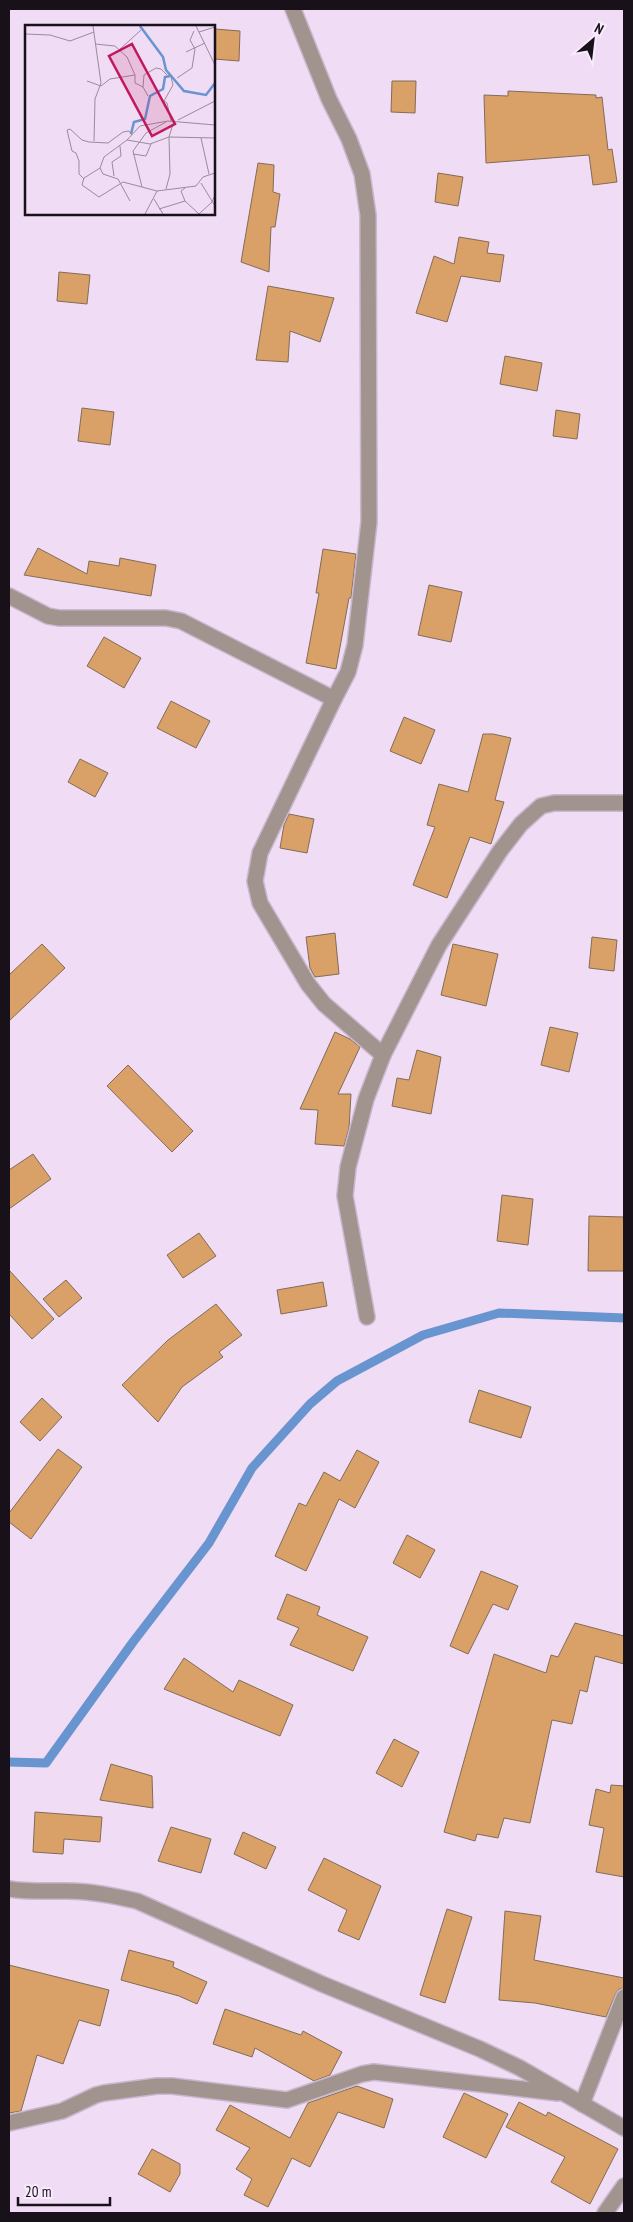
<svg xmlns="http://www.w3.org/2000/svg" width="633" height="2222" font-family="'PT Sans Narrow',sans-serif">
<style>
.lines{fill:none;stroke-linecap:round;stroke-linejoin:round}
.stream{stroke:#6894cf;stroke-width:9}
.building{fill:#d9a067;stroke:#826c58}
.minor-casing{stroke:#c9b7ce;stroke-width:18}
.minor{stroke:#a1948e;stroke-width:15}
.inset-river{fill:none;stroke:#6894cf;stroke-width:2.5}
.inset-road{fill:none;stroke:#9a8b9d;stroke-width:1}
.view{fill:#c2185b;fill-opacity:0.15;stroke:#c2185b;stroke-width:2.5}
.inset-edge{fill:none;stroke:#18111a;stroke-width:2.5}
</style>
<rect width="100%" height="100%" fill="#f0dcf5"/>
<g class="lines">
<path class="stream" d="M 9,1762 L 46,1763 L 133,1642 L 209,1543 L 252,1468 L 310,1404 L 337,1381 L 423,1335 L 499,1313 L 624,1318"/>
</g>
<g class="building">
<path d="M 215,29 L 240,31 L 239,61 L 214,59 Z"/>
<path d="M 392,81 L 416,81 L 415,113 L 391,112 Z"/>
<path d="M 508,91 L 596,95 L 596,98 L 602,97 L 608,150 L 612,149 L 617,182 L 593,185 L 589,155 L 486,163 L 484,95 L 508,96 Z"/>
<path d="M 258,163 L 274,165 L 273,192 L 280,194 L 275,227 L 271,227 L 269,272 L 241,262 Z"/>
<path d="M 438,173 L 463,177 L 458,206 L 435,202 Z"/>
<path d="M 459,237 L 489,242 L 487,253 L 504,255 L 500,282 L 461,276 L 447,322 L 416,313 L 434,256 L 454,264 Z"/>
<path d="M 59,272 L 90,275 L 87,304 L 57,301 Z"/>
<path d="M 268,286 L 334,298 L 320,342 L 290,331 L 288,362 L 256,360 Z"/>
<path d="M 505,356 L 542,363 L 537,391 L 500,384 Z"/>
<path d="M 82,408 L 114,412 L 110,445 L 78,441 Z"/>
<path d="M 556,410 L 580,414 L 577,439 L 553,436 Z"/>
<path d="M 38,548 L 87,574 L 89,561 L 119,566 L 120,558 L 156,565 L 151,596 L 24,575 Z"/>
<path d="M 323,549 L 356,554 L 351,598 L 349,598 L 336,669 L 306,663 L 319,593 L 316,593 Z"/>
<path d="M 429,585 L 462,592 L 451,642 L 418,635 Z"/>
<path d="M 104,637 L 141,658 L 124,688 L 87,666 Z"/>
<path d="M 171,701 L 210,721 L 196,748 L 157,728 Z"/>
<path d="M 404,717 L 435,730 L 421,764 L 390,751 Z"/>
<path d="M 483,734 L 493,734 L 511,738 L 495,800 L 504,802 L 491,844 L 470,837 L 447,898 L 413,885 L 435,827 L 427,825 L 439,784 L 468,792 Z"/>
<path d="M 80,759 L 108,773 L 95,797 L 68,782 Z"/>
<path d="M 289,814 L 314,819 L 307,853 L 280,848 L 284,825 Z"/>
<path d="M 335,933 L 339,974 L 315,977 L 310,968 L 306,937 Z"/>
<path d="M 592,937 L 617,940 L 614,971 L 589,968 Z"/>
<path d="M 42,944 L 65,968 L 9,1021 L 9,975 Z"/>
<path d="M 453,944 L 498,954 L 486,1006 L 441,995 Z"/>
<path d="M 550,1027 L 578,1033 L 569,1072 L 541,1065 Z"/>
<path d="M 335,1032 L 350,1039 L 360,1047 L 338,1094 L 351,1094 L 349,1128 L 344,1146 L 315,1144 L 318,1110 L 300,1109 Z"/>
<path d="M 417,1050 L 441,1057 L 431,1114 L 392,1106 L 397,1078 L 409,1080 Z"/>
<path d="M 128,1065 L 193,1131 L 172,1152 L 107,1086 Z"/>
<path d="M 33,1154 L 51,1179 L 9,1209 L 9,1170 Z"/>
<path d="M 502,1195 L 533,1199 L 528,1245 L 497,1241 Z"/>
<path d="M 589,1216 L 624,1217 L 624,1271 L 588,1271 Z"/>
<path d="M 199,1233 L 216,1256 L 183,1278 L 167,1255 Z"/>
<path d="M 9,1270 L 54,1319 L 32,1339 L 9,1314 Z"/>
<path d="M 66,1280 L 82,1298 L 59,1317 L 43,1299 Z"/>
<path d="M 323,1282 L 327,1306 L 281,1314 L 277,1290 Z"/>
<path d="M 216,1304 L 242,1335 L 219,1352 L 223,1357 L 182,1387 L 158,1422 L 122,1385 L 168,1340 Z"/>
<path d="M 479,1390 L 531,1407 L 521,1438 L 469,1422 Z"/>
<path d="M 42,1398 L 62,1417 L 40,1441 L 20,1422 Z"/>
<path d="M 58,1449 L 82,1467 L 31,1539 L 9,1522 L 9,1513 Z"/>
<path d="M 357,1450 L 379,1462 L 355,1508 L 339,1499 L 306,1571 L 275,1556 L 299,1503 L 306,1506 L 324,1472 L 340,1481 Z"/>
<path d="M 407,1535 L 435,1550 L 420,1578 L 393,1563 Z"/>
<path d="M 481,1571 L 518,1586 L 508,1610 L 493,1604 L 468,1654 L 450,1646 Z"/>
<path d="M 287,1594 L 320,1607 L 317,1615 L 368,1637 L 353,1671 L 290,1645 L 299,1628 L 277,1619 Z"/>
<path d="M 575,1623 L 624,1636 L 624,1664 L 595,1656 L 587,1692 L 580,1690 L 572,1724 L 552,1720 L 530,1823 L 504,1818 L 498,1838 L 477,1834 L 475,1841 L 444,1832 L 494,1654 L 546,1673 L 551,1655 L 558,1657 Z"/>
<path d="M 184,1658 L 233,1692 L 239,1680 L 293,1705 L 280,1736 L 164,1689 Z"/>
<path d="M 394,1739 L 419,1752 L 402,1787 L 376,1773 Z"/>
<path d="M 111,1764 L 152,1776 L 153,1808 L 100,1800 Z"/>
<path d="M 611,1785 L 624,1786 L 624,1877 L 596,1872 L 604,1828 L 589,1825 L 596,1789 L 610,1793 Z"/>
<path d="M 35,1812 L 102,1817 L 100,1842 L 64,1839 L 63,1854 L 33,1852 Z"/>
<path d="M 171,1827 L 211,1839 L 201,1873 L 158,1861 Z"/>
<path d="M 243,1832 L 276,1847 L 266,1869 L 234,1854 Z"/>
<path d="M 324,1858 L 381,1886 L 359,1940 L 338,1931 L 347,1910 L 308,1890 Z"/>
<path d="M 447,1909 L 472,1917 L 445,2003 L 420,1995 Z"/>
<path d="M 505,1911 L 541,1916 L 534,1960 L 624,1978 L 624,1988 L 619,1989 L 616,1993 L 606,2017 L 535,2003 L 499,2000 Z"/>
<path d="M 129,1950 L 174,1962 L 173,1967 L 207,1982 L 197,2004 L 179,1996 L 121,1980 Z"/>
<path d="M 9,1965 L 109,1990 L 100,2026 L 79,2020 L 63,2064 L 37,2055 L 21,2111 L 9,2113 Z"/>
<path d="M 225,2009 L 301,2035 L 303,2031 L 342,2052 L 330,2075 L 314,2081 L 255,2048 L 252,2057 L 213,2044 Z"/>
<path d="M 357,2086 L 393,2099 L 384,2128 L 338,2112 L 310,2167 L 292,2158 L 268,2207 L 244,2195 L 252,2179 L 236,2169 L 250,2148 L 216,2130 L 230,2105 L 290,2138 L 308,2103 Z"/>
<path d="M 464,2093 L 508,2114 L 486,2158 L 443,2137 Z"/>
<path d="M 519,2102 L 546,2116 L 548,2112 L 618,2149 L 590,2204 L 551,2182 L 565,2157 L 506,2127 Z"/>
<path d="M 152,2149 L 180,2164 L 180,2174 L 170,2192 L 138,2174 Z"/>
</g>
<g class="lines">
<defs>
<g id="minor">
<path d="M 293,9 L 329,99 L 349,139 L 362,174 L 368,215 L 369,522 L 355,645 L 348,672 L 334,699"/>
<path d="M 9,596 L 48,616 L 59,618 L 166,618 L 181,621 L 334,699 L 260,853 L 255,881 L 260,903 L 308,984 L 324,1004 L 383,1055 L 366,1099 L 348,1167 L 345,1196 L 367,1317"/>
<path d="M 383,1055 L 439,945 L 500,851 L 521,824 L 541,806 L 554,803 L 624,803"/>
<path d="M 9,1889 C 29,1892 47,1891 67,1891 C 91,1891 114,1896 137,1901 L 322,1984 L 480,2049 L 520,2068 L 624,2128"/>
<path d="M 582,2104 L 624,1997"/>
<path d="M 9,2123 L 62,2111 L 96,2095 L 104,2093 L 157,2086 L 172,2086 L 287,2100 L 362,2074 L 374,2072 L 558,2093"/>
<path d="M 605,2213 L 624,2186"/>
</g>
</defs>
<use href="#minor" class="minor-casing"/>
<use href="#minor" class="minor"/>
</g>
<g transform="translate(25 25)">
<rect width="190" height="190" fill="#f0dcf5"/>
<path class="inset-river" d="M 115,1 L 138,32 L 141,45 L 159,66 L 181,70 L 190,58M 106,109 L 109,97 L 120,94 L 125,71 L 138,64 L 140,52 L 145,51"/>
<path class="inset-road" d="M 68,1 L 76,58 L 70,74 L 69,116M 171,1 L 190,40M 174,7 L 190,2M 0,9 L 25,10 L 45,16 L 69,7M 70,19 L 90,21 L 102,32 L 110,50M 94,25 L 116,5M 161,27 L 180,18M 152,53 L 167,43 L 170,24 L 165,15 L 169,6M 62,56 L 76,61 L 85,54 L 110,50 L 110,58 L 118,62 L 123,71M 118,62 L 119,50 L 131,43 L 136,44 L 142,50M 153,95 L 190,76M 146,96 L 142,78 L 139,76 L 148,60 L 146,52M 190,100 L 143,96 L 115,101 L 102,115 L 79,132 L 75,143 L 59,153 L 57,160 L 74,172 L 98,157 L 132,166 L 171,161 L 178,152 L 190,148M 176,113 L 184,149M 102,115 L 125,119 L 144,112 L 190,113M 108,129 L 121,131 L 126,119M 75,143 L 78,149 L 93,154 L 105,176M 89,151 L 87,137 L 96,131 L 95,121M 59,154 L 54,149 L 54,136 L 51,128 L 47,126 L 42,105 L 45,104 L 57,115 L 64,117 L 83,118 L 98,107 L 104,106 L 107,110M 176,158 L 190,181M 117,162 L 108,126 L 121,108 L 141,97M 160,163 L 156,166 L 160,176 L 174,189M 141,164 L 145,149 L 144,112 L 149,96M 129,174 L 138,189M 134,184 L 160,176M 120,189 L 132,166M 174,189 L 187,177 L 190,170"/>
<path class="view" d="M 107,19 L 150,99 L 127,111 L 84,31 Z"/>
<rect width="190" height="190" class="inset-edge"/>
</g>
<rect width="633" height="2222" fill="none" stroke="#18111a" stroke-width="20"/>
<g transform="translate(593 40) rotate(28)" stroke="#f8ecfc" stroke-width="4" paint-order="stroke">
<path d="M0-4L9 19L0 12L-9 19Z" fill="#18111a"/>
<text y="-8" font-size="14" font-weight="bold" text-anchor="middle" fill="#18111a">N</text>
</g>
<path d="M18 2197v8h92v-8" fill="none" stroke="#18111a" stroke-width="2.5"/>
<text x="25" y="2197" font-size="15" fill="#18111a" stroke="#f8ecfc" stroke-width="4" paint-order="stroke">20 m</text>
</svg>
